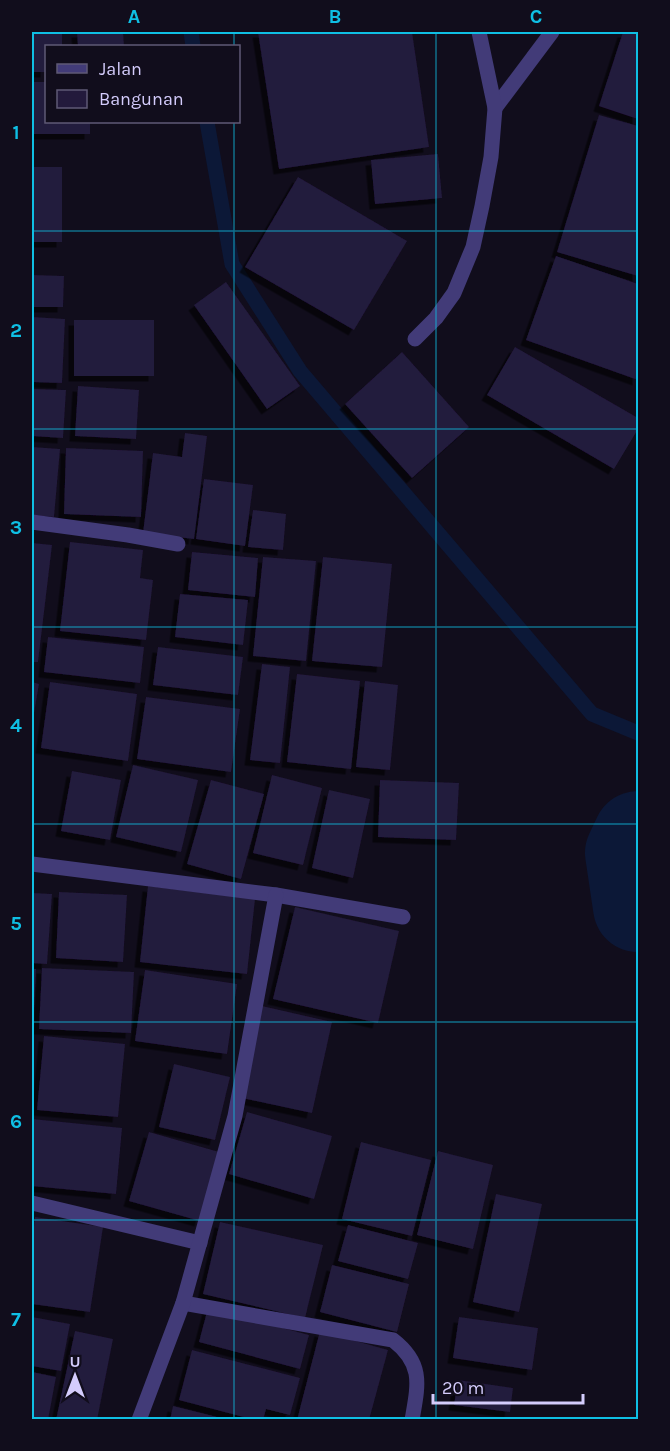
<svg xmlns="http://www.w3.org/2000/svg" width="670" height="1451" font-family="Karla,sans-serif">
<style>
.lines{fill:none;stroke-linecap:round;stroke-linejoin:round}
.stream{stroke:#0c1837;stroke-width:15}
.river{stroke:#0c1837;stroke-width:90}
.building{fill:#231a3c;filter:url(#shadow)}
.street{stroke:#423b78;stroke-width:15}
.grid{fill:none;stroke:#0fbfe4;stroke-width:1.5;stroke-opacity:0.55}
.neatline{fill:none;stroke:#0fbfe4;stroke-width:2}
.grid-label{font-size:20px;text-anchor:middle;font-weight:bold;fill:#0fbfe4}
</style>
<defs>
<filter id="shadow"><feDropShadow dx="-5.5" dy="5.5" stdDeviation="0" flood-color="#0009"/></filter>
</defs>
<rect width="100%" height="100%" fill="#110d1c"/>
<g class="lines">
<g class="stream">
<path d="M 191,32 L 193,46"/>
<path d="M 207,122 L 232,264 L 300,371 L 592,714 L 638,733"/>
</g>
<path class="river" d="M 638,836 L 630,853 L 638,907"/>
</g>
<g class="building">
<path d="M 32,32 L 62,32 L 62,46 L 46,46 L 46,72 L 32,72 Z"/>
<path d="M 77,32 L 123,32 L 124,46 L 78,46 Z"/>
<path d="M 258,32 L 412,32 L 429,147 L 279,169 Z"/>
<path d="M 623,32 L 638,32 L 638,119 L 599,106 Z"/>
<path d="M 32,82 L 46,82 L 46,122 L 90,122 L 90,134 L 32,134 Z"/>
<path d="M 599,115 L 638,126 L 638,276 L 557,252 Z"/>
<path d="M 438,154 L 442,198 L 375,204 L 371,160 Z"/>
<rect x="32" y="167" width="30" height="75"/>
<path d="M 298,177 L 407,241 L 354,330 L 245,267 Z"/>
<path d="M 556,256 L 638,284 L 638,380 L 526,340 Z"/>
<path d="M 32,275 L 64,276 L 63,307 L 32,307 Z"/>
<path d="M 226,282 L 300,386 L 267,409 L 194,305 Z"/>
<path d="M 32,317 L 65,319 L 62,383 L 32,382 Z"/>
<rect x="74" y="320" width="80" height="56"/>
<path d="M 515,347 L 638,418 L 638,429 L 614,469 L 487,395 Z"/>
<path d="M 402,352 L 469,427 L 412,478 L 345,404 Z"/>
<path d="M 78,386 L 139,390 L 136,439 L 75,436 Z"/>
<path d="M 32,389 L 66,390 L 63,438 L 32,436 Z"/>
<path d="M 185,433 L 207,436 L 194,539 L 143,533 L 153,453 L 182,457 Z"/>
<path d="M 32,447 L 60,449 L 54,517 L 32,515 Z"/>
<path d="M 66,448 L 143,451 L 141,517 L 64,514 Z"/>
<path d="M 204,479 L 253,485 L 245,546 L 196,539 Z"/>
<path d="M 253,510 L 286,514 L 283,550 L 248,547 Z"/>
<path d="M 70,542 L 143,550 L 140,578 L 153,580 L 146,640 L 60,631 Z"/>
<path d="M 32,543 L 52,545 L 38,662 L 32,662 Z"/>
<path d="M 192,552 L 258,558 L 255,597 L 188,590 Z"/>
<path d="M 263,557 L 316,561 L 306,661 L 253,656 Z"/>
<path d="M 323,557 L 392,564 L 382,667 L 312,661 Z"/>
<path d="M 180,594 L 248,600 L 243,645 L 175,637 Z"/>
<path d="M 48,637 L 144,647 L 140,683 L 44,672 Z"/>
<path d="M 158,647 L 243,657 L 238,695 L 153,685 Z"/>
<path d="M 262,664 L 290,667 L 280,763 L 250,760 Z"/>
<path d="M 297,674 L 360,681 L 351,769 L 287,762 Z"/>
<path d="M 365,681 L 398,685 L 390,770 L 356,767 Z"/>
<path d="M 32,682 L 39,684 L 33,719 L 32,719 Z"/>
<path d="M 50,682 L 137,694 L 128,761 L 41,748 Z"/>
<path d="M 146,697 L 240,709 L 231,772 L 137,759 Z"/>
<path d="M 133,765 L 198,780 L 181,852 L 116,837 Z"/>
<path d="M 72,771 L 121,780 L 110,840 L 61,831 Z"/>
<path d="M 272,775 L 322,788 L 303,865 L 253,853 Z"/>
<path d="M 211,780 L 264,794 L 241,879 L 187,864 Z"/>
<path d="M 380,780 L 459,783 L 456,840 L 378,837 Z"/>
<path d="M 329,790 L 370,799 L 353,878 L 312,868 Z"/>
<path d="M 148,886 L 255,899 L 247,974 L 140,962 Z"/>
<path d="M 59,892 L 127,895 L 123,962 L 56,958 Z"/>
<path d="M 32,893 L 52,894 L 47,964 L 32,963 Z"/>
<path d="M 295,907 L 399,931 L 378,1023 L 273,999 Z"/>
<path d="M 42,968 L 134,972 L 131,1033 L 39,1029 Z"/>
<path d="M 32,969 L 36,969 L 33,1030 L 32,1030 Z"/>
<path d="M 145,970 L 237,984 L 227,1054 L 135,1041 Z"/>
<path d="M 262,1006 L 332,1022 L 312,1113 L 242,1098 Z"/>
<path d="M 44,1036 L 125,1044 L 118,1117 L 37,1110 Z"/>
<path d="M 174,1064 L 230,1077 L 215,1140 L 159,1127 Z"/>
<path d="M 247,1112 L 332,1136 L 314,1199 L 229,1174 Z"/>
<path d="M 32,1119 L 122,1128 L 116,1194 L 32,1186 Z"/>
<path d="M 149,1132 L 219,1152 L 200,1221 L 129,1201 Z"/>
<path d="M 361,1142 L 431,1160 L 412,1236 L 342,1219 Z"/>
<path d="M 438,1151 L 493,1165 L 473,1249 L 417,1235 Z"/>
<path d="M 496,1194 L 542,1204 L 519,1312 L 473,1302 Z"/>
<path d="M 35,1217 L 103,1227 L 90,1312 L 32,1304 L 32,1242 Z"/>
<path d="M 220,1222 L 323,1245 L 305,1318 L 203,1294 Z"/>
<path d="M 348,1225 L 418,1243 L 408,1279 L 338,1261 Z"/>
<path d="M 332,1265 L 409,1284 L 397,1332 L 320,1312 Z"/>
<path d="M 208,1308 L 309,1335 L 300,1369 L 199,1342 Z"/>
<path d="M 32,1317 L 70,1324 L 61,1371 L 32,1366 Z"/>
<path d="M 459,1317 L 538,1328 L 532,1370 L 453,1358 Z"/>
<path d="M 75,1331 L 113,1339 L 97,1420 L 56,1420 Z"/>
<path d="M 320,1331 L 388,1350 L 369,1420 L 297,1420 Z"/>
<path d="M 192,1350 L 300,1378 L 290,1415 L 266,1409 L 263,1420 L 255,1420 L 179,1400 Z"/>
<path d="M 32,1372 L 56,1377 L 48,1420 L 32,1420 Z"/>
<path d="M 458,1380 L 513,1388 L 510,1412 L 454,1405 Z"/>
<path d="M 173,1406 L 225,1419 L 225,1420 L 170,1420 Z"/>
</g>
<g class="lines">
<g class="street">
<path d="M 495,108 L 552,32"/>
<path d="M 415,339 L 436,318 L 454,293 L 473,247 L 482,206 L 491,157 L 495,108 L 479,32"/>
<path d="M 32,522 L 128,535 L 178,544"/>
<path d="M 32,864 L 276,895 L 403,917"/>
<path d="M 32,1203 L 200,1243"/>
<path d="M 183,1303 L 393,1340 C 424,1364 418,1385 412,1420"/>
<path d="M 139,1420 L 183,1303 L 235,1116 L 276,895"/>
</g>
</g>
<path class="grid" d="M 234,32 L 234,46M 436,32 L 436,1420M 234,122 L 234,1420M 32,231 L 638,231M 32,429 L 638,429M 32,627 L 638,627M 32,824 L 638,824M 32,1022 L 638,1022M 32,1220 L 638,1220"/>
<rect width="670" height="1451" fill="none" stroke="#110d1c" stroke-width="66"/>
<rect x="45" y="45" width="195" height="78" fill="#110d1c" stroke="#5f5976" stroke-width="1.5"/>
<rect x="57" y="64" width="30" height="9" fill="#423b78" stroke="#5f5976" stroke-width="1.5"/>
<text x="99" y="75" font-size="18" fill="#d4ccfc">Jalan</text>
<rect x="57" y="90" width="30" height="18" fill="#231a3c" stroke="#5f5976" stroke-width="1.5"/>
<text x="99" y="105" font-size="18" fill="#d4ccfc">Bangunan</text>
<g transform="translate(75 1376)" stroke="#110d1c" stroke-width="4.5" paint-order="stroke">
<path d="M0-4.5L10 22L0 15L-10 22Z" fill="#d4ccfc"/>
<text y="-9" font-size="16" font-weight="bold" text-anchor="middle" fill="#d4ccfc">U</text>
</g>
<path d="M433 1394v9h150v-9" fill="none" stroke="#d4ccfc" stroke-width="3"/>
<text x="442" y="1394" font-size="18" fill="#d4ccfc" stroke="#110d1c" stroke-width="4.5" paint-order="stroke">20 m</text>
<rect x="33" y="33" width="604" height="1385" class="neatline"/>
<g class="grid-label">
<text x="134" y="23">A</text>
<text x="335" y="23">B</text>
<text x="536" y="23">C</text>
<text x="16" y="139">1</text>
<text x="16" y="337">2</text>
<text x="16" y="534">3</text>
<text x="16" y="732">4</text>
<text x="16" y="930">5</text>
<text x="16" y="1128">6</text>
<text x="16" y="1326">7</text>
</g>
</svg>
